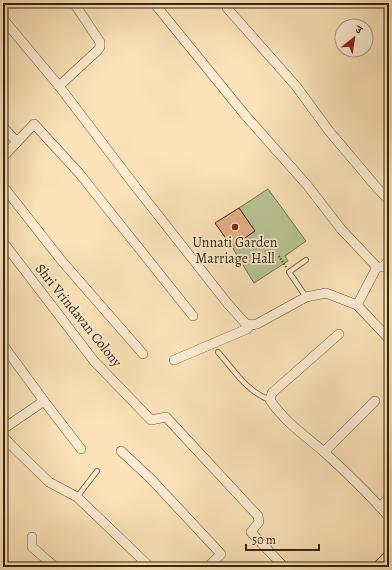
<svg xmlns="http://www.w3.org/2000/svg" width="392" height="570" font-family="Alegreya,'Noto Serif Devanagari',serif">
<style>
.green{fill:#b8c493;stroke:#767451}
.building{fill:#e8b285;stroke:#35240f}
.lines{fill:none;stroke-linecap:round;stroke-linejoin:round}
.service-casing{stroke:#665439;stroke-width:6}
.minor-casing{stroke:#665439;stroke-width:10}
.trunk-casing{stroke:#35240f;stroke-width:16}
.path{stroke:#35240f;stroke-width:2;stroke-dasharray:1 2;stroke-linecap:butt}
.service{stroke:#fcecd1;stroke-width:4.5}
.minor{stroke:#fcecd1;stroke-width:9}
.trunk{stroke:#fbe2b8;stroke-width:15}
.poi-dot{fill:#8f2418;stroke:#fcecd1;stroke-width:1.5}
.labels{text-anchor:middle;stroke-width:3.5;stroke-linejoin:round;paint-order:stroke}
.poi-label{font-size:14px;fill:#35240f;stroke:#fcecd1}
.street-label{font-size:14px;fill:#35240f;stroke:#fcecd1}
</style>
<rect width="100%" height="100%" fill="#fbe2b8"/>
<filter id="stains"><feTurbulence type="fractalNoise" baseFrequency=".005" numOctaves="4"/><feColorMatrix values="0 0 0 0 .2 0 0 0 0 .09 0 0 0 0 .02 0 0 0 .5 -.17"/></filter>
<radialGradient id="worn" r=".72"><stop offset=".6" stop-color="#630" stop-opacity="0"/><stop offset="1" stop-color="#630" stop-opacity=".3"/></radialGradient>
<path class="green" d="M 268,189 L 306,241 L 285,256 L 288,261 L 254,283 L 232,247 L 254,231 L 239,208 Z"/>
<path class="building" d="M 239,208 L 255,231 L 232,247 L 215,223 Z"/>
<g class="lines">
<defs>
<g id="service">
<path d="M 306,260 L 289,272 L 306,297"/>
<path d="M 218,352 C 234,370 247,392 270,400"/>
<path d="M 77,497 L 97,471"/>
</g>
<g id="minor">
<path d="M 74,3 L 100,42 L 100,47 L 98,50 L 59,86 L 135,186 L 228,304 L 245,323 L 250,325 L 257,324 L 306,297 L 326,293 L 357,305 L 389,339"/>
<path d="M 154,3 L 245,115 L 307,185 L 341,229 L 377,267 L 382,267 L 389,261"/>
<path d="M 385,3 L 389,7"/>
<path d="M 227,8 L 296,86 L 329,131 L 378,189 L 389,200"/>
<path d="M 3,19 L 59,86"/>
<path d="M 3,127 L 17,142"/>
<path d="M 3,157 L 34,124 L 79,173 L 193,316"/>
<path d="M 3,186 L 61,260 L 143,354"/>
<path d="M 3,242 L 94,361 L 151,420 L 166,417 L 258,516 L 259,522 L 251,532 L 284,567"/>
<path d="M 357,305 L 377,267"/>
<path d="M 339,334 L 272,393 L 270,400 C 284,421 304,435 323,451 C 346,472 369,494 389,517"/>
<path d="M 3,345 L 44,401 L 3,429"/>
<path d="M 174,360 L 247,329 L 250,325"/>
<path d="M 44,401 L 81,449"/>
<path d="M 3,436 L 13,447 L 49,482 L 77,497 L 150,567"/>
<path d="M 121,451 L 151,479 L 221,554 L 208,567"/>
<path d="M 324,452 L 375,401"/>
<path d="M 380,507 L 389,498"/>
<path d="M 32,537 L 32,547 L 55,567"/>
</g>
<path id="trunk" d="M 381,567 L 389,559"/>
</defs>
<use href="#service" class="service-casing"/>
<use href="#minor" class="minor-casing"/>
<use href="#trunk" class="trunk-casing"/>
<path class="path" d="M 279,256 L 286,267"/>
<use href="#service" class="service"/>
<use href="#minor" class="minor"/>
<use href="#trunk" class="trunk"/>
</g>
<circle class="poi-dot" cx="235" cy="227" r="4"/>
<g class="labels">
<g class="poi-label">
<text x="235" y="247">Unnati Garden<tspan x="235" dy="16">Marriage Hall</tspan></text>
</g>
<g class="street-label">
<text transform="translate(79 315) rotate(51)" y="5">Shri Vrindavan Colony</text>
</g>
</g>
<rect width="392" height="570" fill="none" stroke="#fbe2b8" stroke-width="16"/>
<rect x="4" y="4" width="384" height="562" fill="none" stroke="#35240f" stroke-width="2"/>
<rect x="8" y="8" width="376" height="554" fill="none" stroke="#35240f"/>
<g transform="translate(354 38) rotate(30)"><circle r="19" fill="#fcecd1" stroke="#ac9c83"/>
<path d="M0-3L7 15L0 10L-7 15Z" fill="#8f2418"/>
<text y="-6" font-size="11" font-weight="bold" text-anchor="middle" fill="#35240f">उ</text>
</g>
<path d="M246 544v6h73v-6" fill="none" stroke="#35240f" stroke-width="2"/>
<text x="252" y="544" font-size="12" fill="#35240f" stroke="#fcecd1" stroke-width="3" paint-order="stroke">50 m</text>
<rect width="100%" height="100%" filter="url(#stains)"/>
<rect width="100%" height="100%" fill="url(#worn)"/>
</svg>
